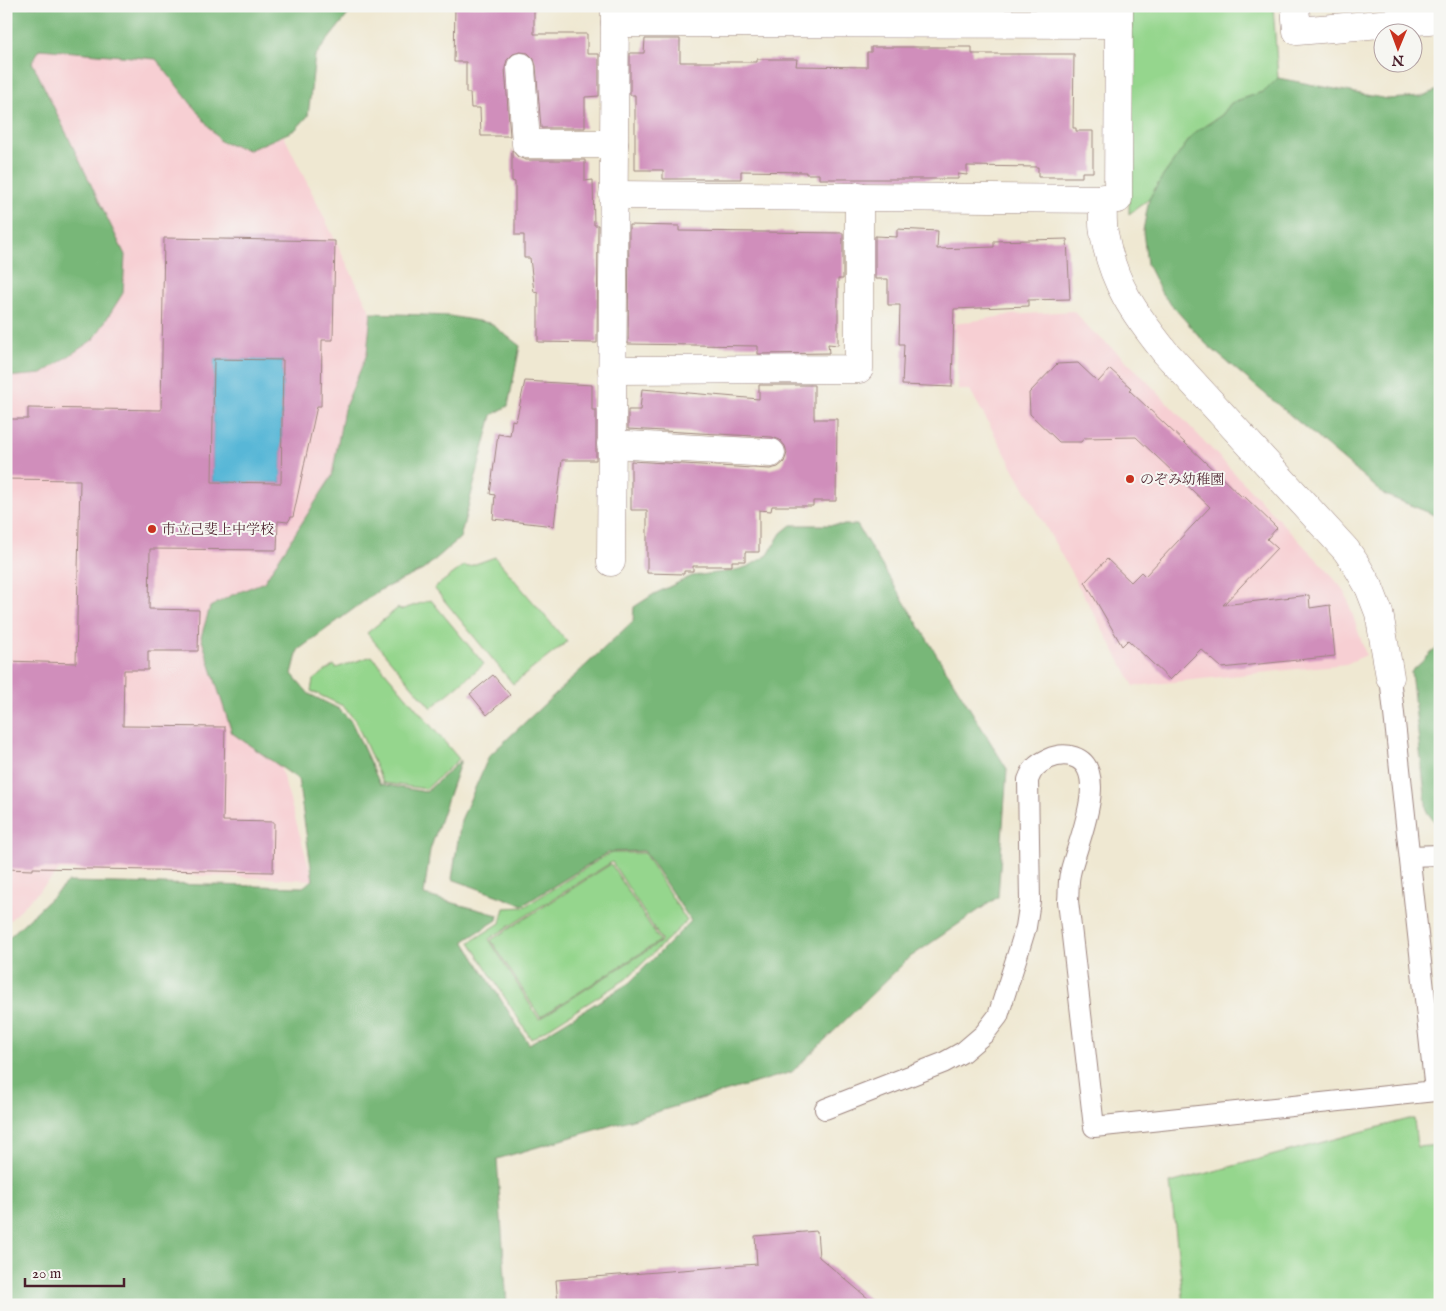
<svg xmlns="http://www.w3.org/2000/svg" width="1446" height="1311" font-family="'IM FELL English','Noto Serif JP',serif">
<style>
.built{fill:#f7cfd3}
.green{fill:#95d68d;stroke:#707a5c;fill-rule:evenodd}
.forest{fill:#78b778;stroke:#616b52}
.water{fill:#58b7d7;stroke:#516b81}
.building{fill:#d08ebb;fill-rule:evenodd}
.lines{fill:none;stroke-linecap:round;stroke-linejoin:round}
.service-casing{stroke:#9c847e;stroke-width:22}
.minor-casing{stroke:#9c847e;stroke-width:29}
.tertiary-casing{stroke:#9c847e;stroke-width:29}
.service{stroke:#fff;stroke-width:20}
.minor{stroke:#fff;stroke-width:28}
.tertiary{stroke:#fff;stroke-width:28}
.poi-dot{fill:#c8321e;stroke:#f6f6f2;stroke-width:2}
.labels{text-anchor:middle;stroke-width:4;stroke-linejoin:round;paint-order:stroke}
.poi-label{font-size:14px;fill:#4a1f2b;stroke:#f6f6f2;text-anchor:start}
</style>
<rect width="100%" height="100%" fill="#f6f6f2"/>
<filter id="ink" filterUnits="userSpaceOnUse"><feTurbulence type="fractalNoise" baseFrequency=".02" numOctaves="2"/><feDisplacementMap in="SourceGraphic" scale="10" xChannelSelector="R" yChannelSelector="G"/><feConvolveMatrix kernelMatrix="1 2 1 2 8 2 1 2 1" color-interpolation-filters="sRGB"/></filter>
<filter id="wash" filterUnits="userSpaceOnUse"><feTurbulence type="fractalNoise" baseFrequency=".0096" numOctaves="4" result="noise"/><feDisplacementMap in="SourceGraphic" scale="20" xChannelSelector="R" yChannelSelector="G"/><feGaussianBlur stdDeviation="1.12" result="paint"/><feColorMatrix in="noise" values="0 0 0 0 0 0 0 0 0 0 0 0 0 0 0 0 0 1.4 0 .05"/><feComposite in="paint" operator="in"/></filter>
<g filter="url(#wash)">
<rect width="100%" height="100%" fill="#efe8d2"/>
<g class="built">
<path d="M 40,49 L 156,59 L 221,142 L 249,150 L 284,136 L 371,313 L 367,354 L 344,409 L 332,476 L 264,582 L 232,595 L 210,607 L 232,733 L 280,766 L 313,880 L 60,870 L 6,924 L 6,377 L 42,374 L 123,293 L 125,255 L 32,62 Z"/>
<path d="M 1073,311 L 1079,316 L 1085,325 L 1119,354 L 1139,373 L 1326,569 L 1345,592 L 1366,655 L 1346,664 L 1134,686 L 970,390 L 958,390 L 955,324 L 1009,315 Z"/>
</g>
<g class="green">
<path d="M 1131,6 L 1273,6 L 1278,78 L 1265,91 L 1231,103 L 1222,115 L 1194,133 L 1161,179 L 1149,199 L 1129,214 Z"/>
<path d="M 495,557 L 567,642 L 513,684 L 434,588 L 465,565 L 467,567 Z"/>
<path d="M 431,600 L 484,664 L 431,708 L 367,633 L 398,608 L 400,610 Z"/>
<path d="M 372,656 L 459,759 L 426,789 L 383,783 L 355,720 L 343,706 L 311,691 L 313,680 L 334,665 L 336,668 Z"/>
<path d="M 610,853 L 644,853 L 687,921 L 626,979 L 531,1039 L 470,942 L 500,923 L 504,908 L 524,907 ZM 612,862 L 662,941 L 539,1019 L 489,939 Z"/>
<path d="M 611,864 L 660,941 L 540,1017 L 491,940 Z"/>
<path d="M 1409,1119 L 1414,1119 L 1417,1147 L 1440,1145 L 1440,1305 L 1184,1305 L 1170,1183 Z"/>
</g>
<g class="forest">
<path d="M 6,6 L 355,6 L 315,56 L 308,116 L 295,130 L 249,150 L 221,142 L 156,59 L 40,49 L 32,62 L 125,255 L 123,293 L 94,339 L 42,374 L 6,377 Z"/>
<path d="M 1278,78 L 1387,99 L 1421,97 L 1440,89 L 1440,517 L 1385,495 L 1206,344 L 1162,294 L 1147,264 L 1143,231 L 1149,199 L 1161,179 L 1194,133 L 1222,115 L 1231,103 L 1265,91 Z"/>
<path d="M 371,313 L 450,316 L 490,323 L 520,346 L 508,406 L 492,415 L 460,538 L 423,570 L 378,591 L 298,650 L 292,674 L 309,694 L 339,709 L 351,721 L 380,784 L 426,792 L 461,760 L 430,850 L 424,895 L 498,915 L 497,920 L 464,941 L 529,1044 L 629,983 L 691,921 L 644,851 L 609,852 L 523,905 L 452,879 L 461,820 L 489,756 L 633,621 L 634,607 L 654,594 L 692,576 L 733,571 L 749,566 L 768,555 L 781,533 L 791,525 L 857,525 L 1007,769 L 998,897 L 909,958 L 792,1072 L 497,1159 L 507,1305 L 6,1305 L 6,940 L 68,882 L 303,887 L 313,880 L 298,779 L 232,733 L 201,637 L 210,607 L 232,595 L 264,582 L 332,476 L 344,409 L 367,354 Z"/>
<path d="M 1440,645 L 1440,829 L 1427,812 L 1411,672 Z"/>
</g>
<path class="water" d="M 214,359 L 283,360 L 281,483 L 212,482 Z"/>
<g id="blocks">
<g class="building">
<path d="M 455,6 L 534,6 L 534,34 L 587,34 L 587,54 L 599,54 L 599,96 L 585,97 L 585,128 L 541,128 L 536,66 L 534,59 L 528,53 L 520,52 L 513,54 L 507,60 L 505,68 L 510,136 L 481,136 L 480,108 L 471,108 L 470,93 L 466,93 L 466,62 L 454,62 Z"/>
<path d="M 645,39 L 680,39 L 680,62 L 757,62 L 757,59 L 797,59 L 796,66 L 867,67 L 867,52 L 871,52 L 871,47 L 972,47 L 972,54 L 1074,54 L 1073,128 L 1076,128 L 1076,131 L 1093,131 L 1093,172 L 1082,172 L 1082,177 L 1038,177 L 1038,167 L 967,166 L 967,175 L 958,174 L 958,179 L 819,179 L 819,174 L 806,174 L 806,172 L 741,171 L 741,179 L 663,179 L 663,170 L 635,170 L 635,95 L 630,95 L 630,53 L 644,53 Z"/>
<path d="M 512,150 L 518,157 L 526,160 L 585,160 L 585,181 L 593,180 L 594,225 L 598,225 L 597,343 L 538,342 L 538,293 L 534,292 L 530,258 L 524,258 L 524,235 L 515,235 L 515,182 L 512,181 Z"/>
<path d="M 629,225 L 679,226 L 679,231 L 843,233 L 843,279 L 838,279 L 838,345 L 828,344 L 829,353 L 758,354 L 758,346 L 628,344 Z"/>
<path d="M 897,229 L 938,231 L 937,249 L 994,247 L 994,241 L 1067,239 L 1070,299 L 1028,300 L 1028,306 L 954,309 L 952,387 L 902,385 L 904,344 L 899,344 L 900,305 L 888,305 L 888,279 L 875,279 L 875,236 L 897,237 Z"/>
<path d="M 164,238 L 335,241 L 333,340 L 322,340 L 321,406 L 317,406 L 293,517 L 291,517 L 288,522 L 278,521 L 277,550 L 150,549 L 149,609 L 199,610 L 198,651 L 148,651 L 148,670 L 124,670 L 123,726 L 225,727 L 223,821 L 274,822 L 273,872 L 33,868 L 33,870 L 6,869 L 6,661 L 76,663 L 80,480 L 6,479 L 6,419 L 28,419 L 28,408 L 161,410 ZM 214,359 L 283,360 L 281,483 L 212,482 Z"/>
<path d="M 1078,363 L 1098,382 L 1110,369 L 1131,388 L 1129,390 L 1242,497 L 1243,495 L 1277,528 L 1267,539 L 1277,548 L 1223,605 L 1309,595 L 1310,608 L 1330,605 L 1335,656 L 1222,668 L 1201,649 L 1170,680 L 1128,640 L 1122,646 L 1085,582 L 1107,559 L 1131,582 L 1141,572 L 1145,576 L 1210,507 L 1136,437 L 1084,438 L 1081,442 L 1059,442 L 1030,414 L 1029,393 L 1057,364 Z"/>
<path d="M 525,381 L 592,385 L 592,410 L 596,410 L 596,460 L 562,460 L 554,526 L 493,519 L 495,495 L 490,494 L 498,434 L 510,436 L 512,420 L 516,421 Z"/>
<path d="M 759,385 L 814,385 L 814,419 L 837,419 L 836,501 L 813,501 L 813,506 L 772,506 L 771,511 L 759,510 L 759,552 L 745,552 L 745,561 L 732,561 L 732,566 L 693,566 L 693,571 L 684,571 L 684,574 L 647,573 L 647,510 L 631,510 L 631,461 L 770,469 L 778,467 L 784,462 L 787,453 L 785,446 L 780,440 L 772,437 L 628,429 L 628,410 L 640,410 L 642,389 L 759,399 Z"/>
<path d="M 493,675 L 510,695 L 487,715 L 470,694 Z"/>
<path d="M 817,1231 L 819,1257 L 876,1305 L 558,1305 L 556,1280 L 757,1264 L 755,1236 Z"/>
</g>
</g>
</g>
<g filter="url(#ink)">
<use href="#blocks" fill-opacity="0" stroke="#9c847e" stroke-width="1"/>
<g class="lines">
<defs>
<g id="service">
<path d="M 1410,856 L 1440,855"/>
<path d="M 825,1109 L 943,1063 L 963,1052 L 984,1034 L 998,1016 L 1019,950 L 1026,927 L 1030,901 L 1028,780 C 1032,769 1037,764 1048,759 C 1057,755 1065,754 1074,757 C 1112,770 1075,848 1070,874 C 1068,883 1069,892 1068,901 L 1094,1127 L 1435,1091 L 1390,677"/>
</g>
<g id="minor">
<path d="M 1295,6 L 1297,31 L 1440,19"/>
<path d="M 615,23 L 1119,24"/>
<path d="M 521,67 L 526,144 L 614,144"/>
<path d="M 613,195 L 1118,199 L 1119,6"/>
<path d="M 612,370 L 859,369 L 859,196"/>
<path d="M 611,444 L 771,453"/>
<path d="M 611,562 L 615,6"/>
<path d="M 1369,587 L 1379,613 L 1390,677"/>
</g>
<path id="tertiary" d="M 1103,198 C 1103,210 1102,222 1104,233 C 1113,284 1134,313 1165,352 L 1346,550 L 1355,563 L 1369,587"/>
</defs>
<use href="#service" class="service-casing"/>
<use href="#minor" class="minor-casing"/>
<use href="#tertiary" class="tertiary-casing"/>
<use href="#service" class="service"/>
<use href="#minor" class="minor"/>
<use href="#tertiary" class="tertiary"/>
</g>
</g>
<g class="poi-dot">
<circle cx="1130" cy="479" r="5"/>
<circle cx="152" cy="529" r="5"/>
</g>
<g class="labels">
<g class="poi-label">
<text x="1140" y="484">のぞみ幼稚園</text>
<text x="162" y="534">市立己斐上中学校</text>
</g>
</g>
<rect width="1446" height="1311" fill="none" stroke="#f6f6f2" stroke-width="25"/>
<g transform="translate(1398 48) rotate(181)"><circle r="24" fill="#f6f6f2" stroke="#b1a0a2"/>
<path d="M0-4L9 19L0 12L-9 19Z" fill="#c8321e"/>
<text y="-8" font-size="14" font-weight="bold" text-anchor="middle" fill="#4a1f2b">N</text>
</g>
<path d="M25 1278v8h99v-8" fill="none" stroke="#4a1f2b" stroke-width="2.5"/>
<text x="32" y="1278" font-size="15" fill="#4a1f2b" stroke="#f6f6f2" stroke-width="4" paint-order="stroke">20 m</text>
</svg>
